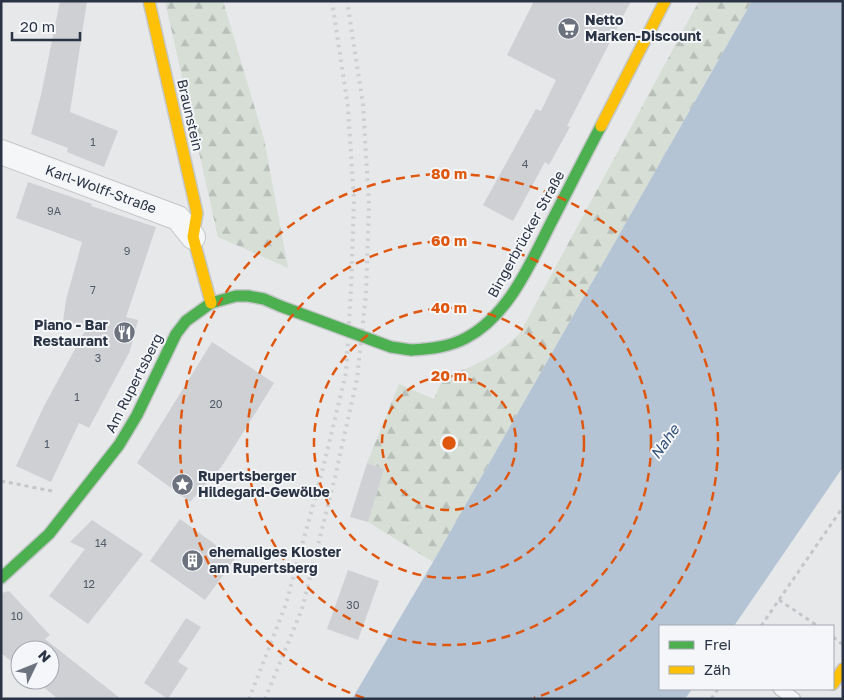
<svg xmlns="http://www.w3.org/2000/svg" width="844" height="700" font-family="'Golos Text',sans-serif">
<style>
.forest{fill:url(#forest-firs)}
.water{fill:#b4c4d5}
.building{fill:#ced0d3}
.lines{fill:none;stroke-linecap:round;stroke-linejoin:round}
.lane-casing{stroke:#c4c6c8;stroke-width:15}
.street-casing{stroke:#c4c6c8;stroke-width:26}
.fast-casing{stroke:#c4c6c8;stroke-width:14}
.slow-casing{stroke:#c4c6c8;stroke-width:14}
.path{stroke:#c5c6ca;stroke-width:3;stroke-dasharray:4 4;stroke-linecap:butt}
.lane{stroke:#f5f6f7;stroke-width:12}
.street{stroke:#f5f6f7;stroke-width:24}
.fast{stroke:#4caf50;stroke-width:11}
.slow{stroke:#ffc107;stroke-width:11}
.rail{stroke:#cecfd2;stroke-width:4;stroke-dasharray:2.5 5;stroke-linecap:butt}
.fast-bridge-casing{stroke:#c4c6c8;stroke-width:14;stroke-linecap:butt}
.fast-bridge{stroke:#4caf50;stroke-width:11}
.ring{fill:none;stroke:#df570f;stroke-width:2.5;stroke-dasharray:9 6}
.labels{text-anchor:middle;stroke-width:4;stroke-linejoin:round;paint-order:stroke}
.number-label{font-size:11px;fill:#545c69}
.poi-label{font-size:14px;font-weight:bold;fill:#2b3445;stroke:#f4f6f9;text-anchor:start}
.street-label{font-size:14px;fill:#2b3445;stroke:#f4f6f9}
.water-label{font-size:15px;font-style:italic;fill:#34527a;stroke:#f4f6f9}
.centre{fill:#df570f;stroke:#f4f6f9;stroke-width:2.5}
.ring-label{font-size:15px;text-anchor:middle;font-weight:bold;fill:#df570f;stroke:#f4f6f9;stroke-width:4;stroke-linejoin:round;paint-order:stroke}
</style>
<defs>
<pattern id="forest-firs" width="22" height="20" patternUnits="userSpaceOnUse" patternTransform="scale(1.25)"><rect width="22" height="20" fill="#d6ded6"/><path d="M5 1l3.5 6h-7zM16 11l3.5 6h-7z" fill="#b8bfb9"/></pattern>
</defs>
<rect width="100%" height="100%" fill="#e6e8ea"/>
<g class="forest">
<path d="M 165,1 L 223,1 L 264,139 L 288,268 L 218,237 Z"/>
<path d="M 699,1 L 752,1 L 433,562 L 368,522 L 384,469 L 367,463 L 399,384 L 434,399 L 444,376 C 473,368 498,355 520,333 Z"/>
</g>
<path class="water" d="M 752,1 L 843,1 L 843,467 L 734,626 L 660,626 L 660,689 L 692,689 L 685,699 L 352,699 L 433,562 Z"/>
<g class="building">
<path d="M 60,1 L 87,1 L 70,112 L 118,131 L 104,167 L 67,152 L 68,148 L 31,134 L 41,95 Z"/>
<path d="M 534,1 L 631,1 L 567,126 L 570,127 L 549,165 L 545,162 L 513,221 L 483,205 L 536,109 L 541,111 L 556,80 L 507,55 Z"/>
<path d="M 28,182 L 92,204 L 91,206 L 156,227 L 126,317 L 138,320 L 130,351 L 89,428 L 79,423 L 51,482 L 16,466 L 44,406 L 86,329 L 63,322 L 66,300 L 82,242 L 16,218 Z"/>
<path d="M 212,342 L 274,383 L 222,466 L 190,502 L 137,463 Z"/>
<path d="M 367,463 L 384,469 L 368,522 L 350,517 Z"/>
<path d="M 180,519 L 235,559 L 205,600 L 150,561 Z"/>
<path d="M 92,520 L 143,554 L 88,624 L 49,596 L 85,549 L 70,542 Z"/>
<path d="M 348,570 L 379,581 L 358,640 L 327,629 Z"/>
<path d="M 9,591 L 50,635 L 45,639 L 121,699 L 58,699 L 35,680 L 50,680 L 50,650 L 20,650 L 20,668 L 1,653 L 1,593 Z"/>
<path d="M 186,618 L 201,627 L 178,662 L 188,668 L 168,699 L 144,683 Z"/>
</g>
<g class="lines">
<defs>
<path id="lane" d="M 780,689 L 794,699"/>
<path id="street" d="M 1,152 L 178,218 L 193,237"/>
<g id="fast">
<path d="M 411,350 C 430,349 449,347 466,338 C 511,314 532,259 554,217 C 570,186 585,156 601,126"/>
<path d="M 1,578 L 49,534 L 119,445 L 137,415 L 176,334 L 186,321 L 211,303 L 236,296 L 248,296 L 264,299 L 280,306"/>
</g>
<g id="slow">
<path d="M 149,1 L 197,213 L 193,237 L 211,303"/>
<path d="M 601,126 L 665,1"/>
<path d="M 833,684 L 843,669"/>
</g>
</defs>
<use href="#lane" class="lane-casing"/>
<use href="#street" class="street-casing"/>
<use href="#fast" class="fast-casing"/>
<use href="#slow" class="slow-casing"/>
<g class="path">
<path d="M 1,481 L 52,491"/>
<path d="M 779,600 L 818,626"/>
<path d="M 761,626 L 843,507"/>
<path d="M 833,637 L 842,644"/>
<path d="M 711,699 L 718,689"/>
</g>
<use href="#lane" class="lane"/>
<use href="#street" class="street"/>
<use href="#fast" class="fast"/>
<use href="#slow" class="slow"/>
<g class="rail">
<path d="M 249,699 L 286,604 L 322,472 L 346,373 L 351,289 L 354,201 L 348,107 L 332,1"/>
<path d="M 265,699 L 302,609 L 335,477 L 357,379 L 366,294 L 369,205 L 363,104 L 347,1"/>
</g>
<defs>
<path id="fast-bridge" d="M 280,306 L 391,347 L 411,350"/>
</defs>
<use href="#fast-bridge" class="fast-bridge-casing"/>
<use href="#fast-bridge" class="fast-bridge"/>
</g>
<g class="ring">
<circle cx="449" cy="443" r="67"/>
<circle cx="449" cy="443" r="135"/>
<circle cx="449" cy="443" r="202"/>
<path d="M364 698A269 269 0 1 1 534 698"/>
</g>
<defs>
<symbol id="supermarket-disc" viewBox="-11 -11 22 22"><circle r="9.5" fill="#6c737f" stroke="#f4f6f9"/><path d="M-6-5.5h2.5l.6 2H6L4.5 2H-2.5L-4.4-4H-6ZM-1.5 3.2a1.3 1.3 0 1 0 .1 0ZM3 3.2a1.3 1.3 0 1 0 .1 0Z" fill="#fff"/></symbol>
<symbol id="restaurant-disc" viewBox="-11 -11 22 22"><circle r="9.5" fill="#6c737f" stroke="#f4f6f9"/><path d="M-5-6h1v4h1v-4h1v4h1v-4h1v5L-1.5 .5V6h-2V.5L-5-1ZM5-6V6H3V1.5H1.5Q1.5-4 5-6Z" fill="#fff"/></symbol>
<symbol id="sight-disc" viewBox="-11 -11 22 22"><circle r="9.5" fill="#6c737f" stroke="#f4f6f9"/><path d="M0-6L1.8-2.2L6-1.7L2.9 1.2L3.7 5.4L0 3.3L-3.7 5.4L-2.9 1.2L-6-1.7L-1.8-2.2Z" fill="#fff"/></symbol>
<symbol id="building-disc" viewBox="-11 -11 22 22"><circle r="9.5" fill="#6c737f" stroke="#f4f6f9"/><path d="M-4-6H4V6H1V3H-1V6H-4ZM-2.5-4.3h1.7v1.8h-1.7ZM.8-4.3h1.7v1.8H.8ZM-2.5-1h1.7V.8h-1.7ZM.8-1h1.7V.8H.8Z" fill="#fff"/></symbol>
</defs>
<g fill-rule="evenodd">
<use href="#supermarket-disc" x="556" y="16" width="25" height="25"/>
<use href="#restaurant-disc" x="112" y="320" width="25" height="25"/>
<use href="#sight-disc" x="170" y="472" width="25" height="25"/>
<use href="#building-disc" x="180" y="548" width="25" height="25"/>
</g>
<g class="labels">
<g class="number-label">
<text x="93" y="146">1</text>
<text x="525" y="168">4</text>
<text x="54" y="215">9A</text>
<text x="127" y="255">9</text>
<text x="93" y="294">7</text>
<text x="98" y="362">3</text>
<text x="77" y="401">1</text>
<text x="216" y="408">20</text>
<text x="47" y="448">1</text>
<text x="101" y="547">14</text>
<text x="89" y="588">12</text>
<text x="353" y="609">30</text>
<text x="17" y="620">10</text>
</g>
<g class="poi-label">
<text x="585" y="25">Netto<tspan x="585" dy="16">Marken-Discount</tspan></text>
<text x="108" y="330" text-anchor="end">Piano - Bar<tspan x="108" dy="16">Restaurant</tspan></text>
<text x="198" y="481">Rupertsberger<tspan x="198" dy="16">Hildegard-Gewölbe</tspan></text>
<text x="209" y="557">ehemaliges Kloster<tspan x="209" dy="16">am Rupertsberg</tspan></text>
</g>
<g class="street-label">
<text transform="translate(190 115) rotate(77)" y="5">Braunstein</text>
<text transform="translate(101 189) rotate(20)" y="5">Karl-Wolff-Straße</text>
<text transform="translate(526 234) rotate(-61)" y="5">Bingerbrücker Straße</text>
<text transform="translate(134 383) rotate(-63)" y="5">Am Rupertsberg</text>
</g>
<g class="water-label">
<text transform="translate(665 442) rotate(-55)" y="5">Nahe</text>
</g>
</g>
<circle cx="449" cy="443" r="8" class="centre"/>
<g class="ring-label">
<text x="449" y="179">80 m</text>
<text x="449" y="246">60 m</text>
<text x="449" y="313">40 m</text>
<text x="449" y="381">20 m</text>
</g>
<rect width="844" height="700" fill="none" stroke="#2b3445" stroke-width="5"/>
<rect x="659" y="625" width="175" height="65" fill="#f4f6f9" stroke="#a4a8b1"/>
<rect x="669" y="641" width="25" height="8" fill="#4caf50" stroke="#a4a8b1"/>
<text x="704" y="650" font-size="15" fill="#2b3445">Frei</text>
<rect x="669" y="666" width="25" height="8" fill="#ffc107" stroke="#a4a8b1"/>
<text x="704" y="675" font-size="15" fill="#2b3445">Zäh</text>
<g transform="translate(35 665) rotate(47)"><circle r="24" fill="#f4f6f9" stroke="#a4a8b1"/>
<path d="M0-4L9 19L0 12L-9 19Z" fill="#6c737f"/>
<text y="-8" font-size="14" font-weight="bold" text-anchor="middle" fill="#2b3445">N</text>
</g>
<path d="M12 32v8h68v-8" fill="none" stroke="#2b3445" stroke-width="2.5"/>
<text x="20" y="32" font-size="15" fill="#2b3445" stroke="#f4f6f9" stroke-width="4" paint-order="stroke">20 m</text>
</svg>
